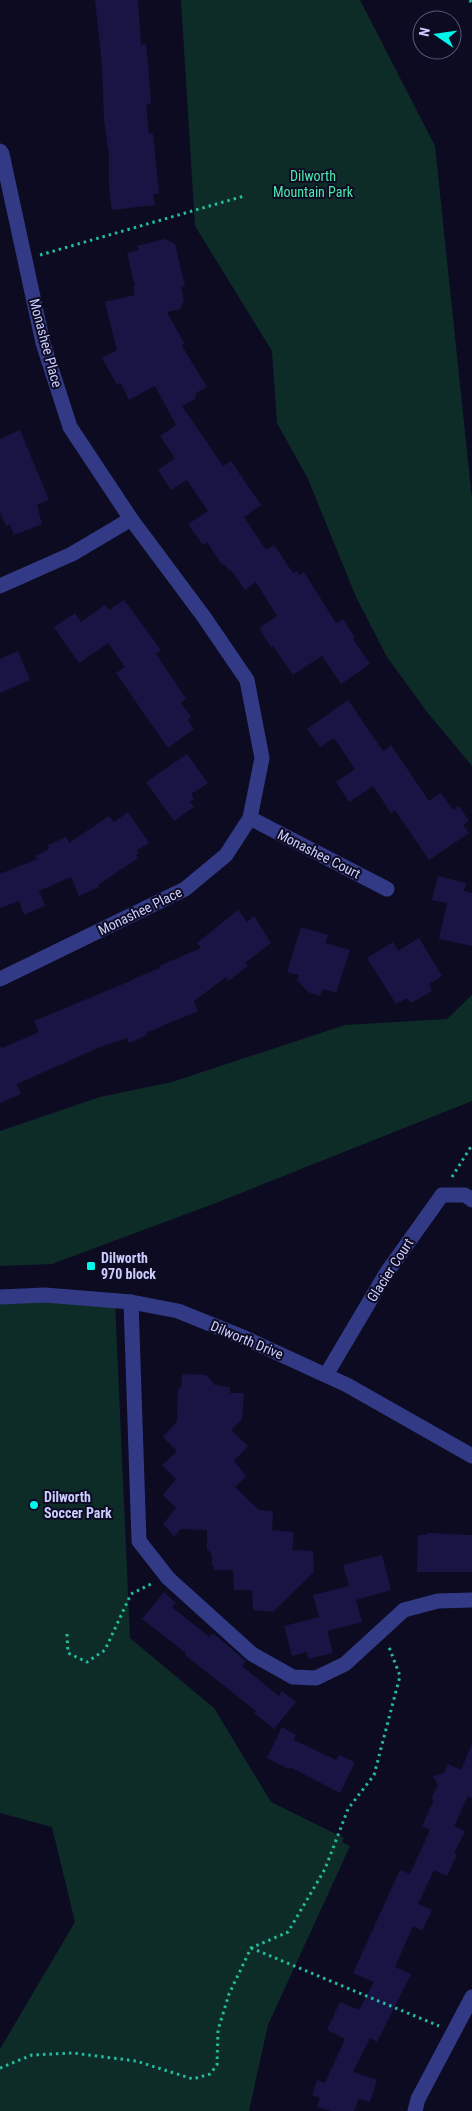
<svg xmlns="http://www.w3.org/2000/svg" width="472" height="2111" font-family="'Roboto Condensed',sans-serif">
<style>
.green{fill:#0e2c27}
.building{fill:#181544}
.lines{fill:none;stroke-linecap:round;stroke-linejoin:round}
.path{stroke:#23bc9d;stroke-width:3;stroke-dasharray:2.5 4;stroke-linecap:butt}
.minor{stroke:#323a85;stroke-width:15}
.poi-dot{fill:#00f7ec;stroke:#0c0b22;stroke-width:2}
.labels{text-anchor:middle;stroke-width:4;stroke-linejoin:round;paint-order:stroke}
.park-label{font-size:14px;fill:#4de9ac;stroke:#0c0b22}
.street-label{font-size:14px;fill:#cccdff;stroke:#0c0b22}
.poi-label{font-size:14px;font-weight:bold;fill:#cccdff;stroke:#0c0b22;text-anchor:start}
</style>
<rect width="100%" height="100%" fill="#0c0b22"/>
<g class="green">
<path d="M 181,0 L 360,0 L 435,146 L 472,499 L 472,766 L 427,712 L 387,657 L 356,597 L 308,479 L 277,423 L 272,351 L 195,226 Z"/>
<path d="M 472,995 L 472,1101 L 216,1203 L 52,1264 L 0,1266 L 0,1131 L 100,1097 L 172,1082 L 345,1025 L 447,1019 Z"/>
<path d="M 0,1300 L 115,1302 L 130,1638 L 214,1708 L 271,1802 L 344,1838 L 342,1842 L 350,1846 L 268,2025 L 249,2111 L 0,2111 L 0,2049 L 75,1922 L 52,1827 L 0,1813 Z"/>
</g>
<g class="building">
<path d="M 95,0 L 138,0 L 141,45 L 146,44 L 148,63 L 151,104 L 146,104 L 149,134 L 153,134 L 159,193 L 153,194 L 155,205 L 112,210 L 109,186 L 109,154 L 104,120 L 102,64 Z"/>
<path d="M 165,239 L 175,244 L 185,286 L 181,287 L 184,301 L 180,309 L 167,312 L 184,343 L 182,346 L 207,387 L 196,393 L 195,399 L 182,406 L 223,466 L 231,461 L 261,505 L 244,517 L 266,550 L 274,545 L 293,573 L 297,571 L 299,575 L 304,572 L 336,623 L 343,619 L 355,638 L 353,639 L 370,664 L 341,684 L 322,656 L 293,675 L 273,646 L 271,647 L 259,628 L 277,616 L 256,582 L 245,590 L 231,570 L 229,571 L 224,564 L 222,565 L 207,542 L 203,545 L 188,524 L 208,511 L 187,480 L 171,490 L 158,470 L 175,458 L 160,436 L 176,425 L 155,386 L 129,400 L 121,383 L 117,385 L 102,358 L 117,350 L 105,302 L 135,295 L 133,286 L 135,286 L 127,253 L 139,250 L 137,246 Z"/>
<path d="M 20,430 L 49,500 L 37,505 L 42,524 L 14,535 L 10,524 L 6,526 L 0,512 L 0,439 Z"/>
<path d="M 124,600 L 161,650 L 156,654 L 186,699 L 181,703 L 191,717 L 188,720 L 194,729 L 168,748 L 116,673 L 125,667 L 108,643 L 79,663 L 54,627 L 75,613 L 81,622 L 105,605 L 109,610 Z"/>
<path d="M 18,651 L 30,680 L 0,693 L 0,659 Z"/>
<path d="M 348,700 L 383,751 L 391,745 L 429,801 L 441,793 L 453,810 L 459,806 L 469,821 L 463,825 L 469,833 L 429,860 L 395,810 L 391,813 L 373,786 L 349,802 L 336,782 L 355,769 L 334,738 L 320,747 L 307,729 Z"/>
<path d="M 187,754 L 208,783 L 191,794 L 194,799 L 190,802 L 194,807 L 174,821 L 146,782 Z"/>
<path d="M 128,812 L 149,843 L 137,850 L 139,853 L 136,855 L 138,858 L 98,885 L 99,887 L 79,896 L 71,877 L 39,891 L 45,906 L 24,915 L 19,901 L 0,908 L 0,874 L 37,859 L 35,856 L 49,849 L 48,845 L 66,837 L 69,843 L 109,816 L 114,822 Z"/>
<path d="M 438,876 L 466,883 L 464,891 L 472,893 L 472,946 L 439,939 L 447,903 L 432,900 Z"/>
<path d="M 238,910 L 247,922 L 254,916 L 271,943 L 245,963 L 248,966 L 228,981 L 226,977 L 194,1001 L 198,1011 L 146,1033 L 147,1035 L 129,1043 L 127,1038 L 100,1047 L 17,1084 L 21,1094 L 0,1103 L 0,1045 L 2,1048 L 39,1032 L 34,1021 L 135,979 L 135,978 L 160,968 L 159,966 L 201,948 L 197,943 Z"/>
<path d="M 301,927 L 328,935 L 325,943 L 350,950 L 336,993 L 323,989 L 320,996 L 308,992 L 297,980 L 299,975 L 287,972 Z"/>
<path d="M 419,938 L 442,976 L 429,984 L 432,991 L 411,1003 L 407,998 L 396,1004 L 367,958 L 393,942 L 398,951 Z"/>
<path d="M 186,1374 L 206,1375 L 215,1385 L 230,1387 L 230,1393 L 244,1393 L 242,1419 L 231,1430 L 248,1446 L 234,1461 L 246,1476 L 235,1487 L 259,1510 L 273,1511 L 272,1530 L 294,1532 L 292,1550 L 313,1551 L 314,1572 L 273,1612 L 253,1610 L 252,1590 L 234,1590 L 233,1570 L 214,1570 L 214,1566 L 212,1566 L 212,1554 L 207,1549 L 207,1530 L 181,1529 L 174,1536 L 163,1524 L 176,1508 L 163,1495 L 176,1479 L 162,1465 L 177,1451 L 163,1437 L 177,1421 L 178,1389 L 181,1388 L 182,1375 Z"/>
<path d="M 427,1533 L 472,1535 L 472,1572 L 417,1572 L 418,1535 L 427,1535 Z"/>
<path d="M 382,1555 L 391,1590 L 356,1600 L 362,1622 L 327,1631 L 333,1653 L 308,1659 L 307,1652 L 292,1656 L 284,1626 L 319,1617 L 313,1595 L 349,1586 L 343,1565 Z"/>
<path d="M 164,1592 L 176,1603 L 172,1607 L 209,1637 L 213,1633 L 226,1644 L 246,1661 L 242,1666 L 279,1696 L 282,1691 L 296,1702 L 274,1729 L 254,1713 L 256,1711 L 185,1655 L 186,1653 L 142,1619 Z"/>
<path d="M 282,1727 L 296,1735 L 294,1740 L 336,1760 L 339,1755 L 355,1762 L 340,1793 L 290,1767 L 289,1769 L 267,1758 Z"/>
<path d="M 472,1744 L 472,1798 L 468,1796 L 454,1826 L 465,1831 L 454,1853 L 457,1854 L 447,1876 L 434,1870 L 418,1904 L 432,1910 L 422,1931 L 413,1926 L 395,1967 L 411,1974 L 377,2042 L 370,2038 L 353,2072 L 377,2080 L 370,2102 L 359,2099 L 354,2111 L 331,2111 L 317,2107 L 320,2098 L 312,2095 L 317,2080 L 325,2083 L 345,2039 L 327,2030 L 340,2002 L 359,2010 L 374,1982 L 353,1973 L 400,1870 L 410,1874 L 430,1830 L 422,1826 L 434,1800 L 431,1799 L 438,1785 L 433,1776 L 444,1773 L 448,1764 L 461,1770 Z"/>
</g>
<g class="lines">
<g class="path">
<path d="M 470,0 L 472,4"/>
<path d="M 40,255 L 244,196"/>
<path d="M 452,1177 L 472,1145"/>
<path d="M 67,1634 L 68,1653 L 87,1662 L 105,1650 L 131,1594 L 153,1583"/>
<path d="M 251,1948 L 439,2026"/>
<path d="M 0,2068 L 32,2055 L 73,2053 L 136,2061 L 193,2079 L 210,2074 L 217,2065 L 218,2030 L 229,1994 L 251,1948 L 288,1932 L 325,1869 L 348,1809 L 374,1775 L 400,1676 L 389,1647"/>
</g>
<g class="minor">
<path d="M 0,151 L 2,154 L 43,343 L 70,427 L 131,519 L 204,617 L 247,680 L 262,758 L 250,818 L 226,855 L 185,889 L 0,979"/>
<path d="M 0,586 L 72,554 L 131,519"/>
<path d="M 250,818 L 387,889"/>
<path d="M 0,1297 L 45,1295 L 131,1302 L 178,1311 L 245,1338 L 347,1385 L 472,1456"/>
<path d="M 131,1302 L 139,1541 L 168,1578 L 252,1654 L 293,1677 L 316,1678 L 345,1664 L 404,1610 L 438,1601 L 472,1600"/>
<path d="M 326,1375 L 387,1272 L 442,1195 L 465,1195 L 472,1200"/>
<path d="M 415,2111 L 418,2099 L 472,1997"/>
</g>
</g>
<g class="poi-dot">
<rect x="86" y="1261" width="10" height="10" rx="2.5"/>
<circle cx="34" cy="1505" r="5"/>
</g>
<g class="labels">
<g class="park-label">
<text x="313" y="181">Dilworth<tspan x="313" dy="16">Mountain Park</tspan></text>
</g>
<g class="street-label">
<text transform="translate(46 343) rotate(75)" y="5">Monashee Place</text>
<text transform="translate(319 854) rotate(27)" y="5">Monashee Court</text>
<text transform="translate(140 911) rotate(-26)" y="5">Monashee Place</text>
<text transform="translate(390 1270) rotate(-57)" y="5">Glacier Court</text>
<text transform="translate(247 1340) rotate(23)" y="5">Dilworth Drive</text>
</g>
<g class="poi-label">
<text x="101" y="1263">Dilworth<tspan x="101" dy="16">970 block</tspan></text>
<text x="44" y="1502">Dilworth<tspan x="44" dy="16">Soccer Park</tspan></text>
</g>
</g>
<g transform="translate(437 35) rotate(283)"><circle r="24" fill="#0c0b22" stroke="#59597a"/>
<path d="M0-4L9 19L0 12L-9 19Z" fill="#00f7ec"/>
<text y="-8" font-size="14" font-weight="bold" text-anchor="middle" fill="#cccdff">N</text>
</g>
</svg>
